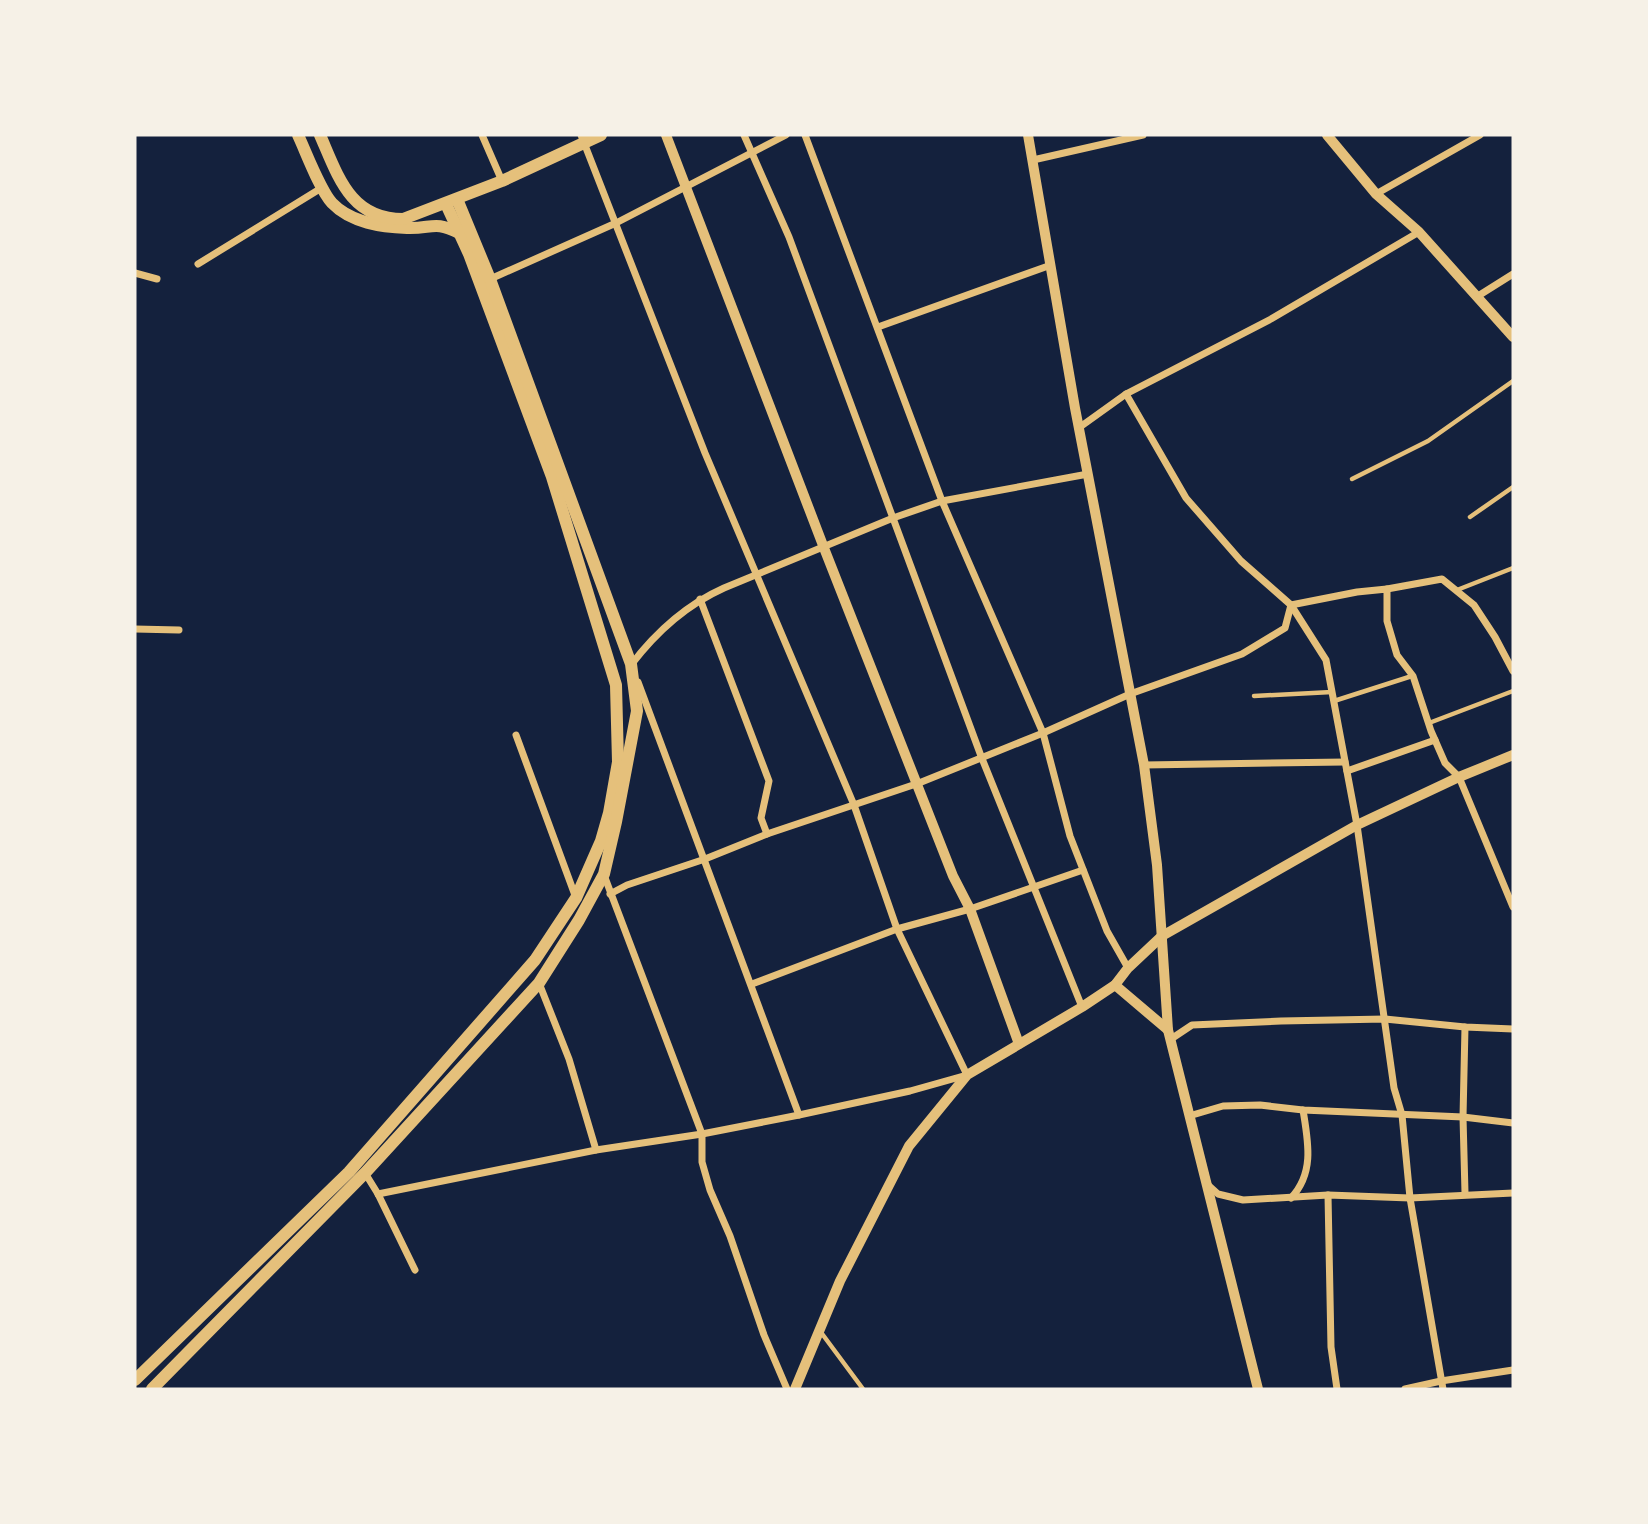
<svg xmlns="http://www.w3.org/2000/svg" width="1648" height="1524" font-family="Ubuntu,sans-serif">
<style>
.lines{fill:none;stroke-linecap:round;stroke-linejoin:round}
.service{stroke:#e5c07b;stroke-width:4.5}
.minor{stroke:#e5c07b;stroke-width:7}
.tertiary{stroke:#e5c07b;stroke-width:10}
.secondary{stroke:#e5c07b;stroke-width:12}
</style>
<rect width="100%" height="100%" fill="#14213d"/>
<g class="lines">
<g class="service">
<path d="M 1352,479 L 1428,441 L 1513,381"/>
<path d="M 1470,517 L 1513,487"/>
<path d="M 1457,590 L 1513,568"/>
<path d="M 1254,696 L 1332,692"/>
<path d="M 1334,701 L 1412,676"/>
<path d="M 1429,723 L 1513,691"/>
<path d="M 820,1331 L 863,1389"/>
</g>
<g class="minor">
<path d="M 482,135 L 502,181"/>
<path d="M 744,135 L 789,237 L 981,756 L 1082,1007"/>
<path d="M 805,135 L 942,501 L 1043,733 L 1070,836 L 1107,931 L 1128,968"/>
<path d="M 1033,160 L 1143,135"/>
<path d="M 1376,194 L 1480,135"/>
<path d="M 198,264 L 323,187"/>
<path d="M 135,273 L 157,279"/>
<path d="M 488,280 L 616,223 L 786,135"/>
<path d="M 1478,296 L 1513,274"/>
<path d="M 878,327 L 1051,265"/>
<path d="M 1126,394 L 1186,498 L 1241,561 L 1291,605 L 1326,660 L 1357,825 L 1394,1088 L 1402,1115 L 1410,1198 L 1443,1389"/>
<path d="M 1080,427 L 1126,394 L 1271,319 L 1419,232"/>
<path d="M 1387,589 L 1442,579 L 1474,605 L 1495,637 L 1513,671"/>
<path d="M 700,599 L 769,781 L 761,818 L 767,834"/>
<path d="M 135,629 L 179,630"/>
<path d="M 631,665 C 656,632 686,605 724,588 L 893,518 L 942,501 L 1088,474"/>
<path d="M 638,682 L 799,1115"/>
<path d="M 516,735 L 576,898"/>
<path d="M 1144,765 L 1345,762"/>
<path d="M 1347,771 L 1435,740"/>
<path d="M 604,875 L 702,1134 L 702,1162 L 710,1190 L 730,1236 L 764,1335 L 787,1389"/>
<path d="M 610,894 L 627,885 L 705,859 L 767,834 L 919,783 L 1043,733 L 1130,694 L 1242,654 L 1285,628 L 1291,605 L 1357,592 L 1387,589 L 1387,621 L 1397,655 L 1413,676 L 1431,731 L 1445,763 L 1459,777 L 1513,907"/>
<path d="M 539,983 L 569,1059 L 596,1150"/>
<path d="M 752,984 L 897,929 L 970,909 L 1083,870"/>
<path d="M 1171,1039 L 1192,1025 L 1281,1021 L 1385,1019 L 1465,1027 L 1513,1029"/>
<path d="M 1189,1116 L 1223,1106 L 1260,1105 L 1303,1110 L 1463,1117 L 1513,1123"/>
<path d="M 365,1173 L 378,1194 L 415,1270"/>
<path d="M 1207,1184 L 1218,1194 L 1243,1200 L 1328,1195 L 1410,1198 L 1513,1193"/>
<path d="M 1465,1193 L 1463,1117 L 1465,1027"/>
<path d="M 378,1194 L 596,1150 L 702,1134 L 799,1115 L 910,1091 L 967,1075 L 897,929 L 854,805 L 705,453 L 581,135"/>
<path d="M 1328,1195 L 1331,1347 L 1337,1389"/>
<path d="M 1291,1198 C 1315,1173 1308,1141 1303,1110"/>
<path d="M 1405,1389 L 1441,1381 L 1513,1370"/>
</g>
<g class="tertiary">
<path d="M 666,135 L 824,548 L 953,876 L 970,909 L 1019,1044"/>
<path d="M 1028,135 L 1075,408 L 1144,765 L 1157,865 L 1168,1030 L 1258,1389"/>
<path d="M 1327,135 L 1376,194 L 1419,232 L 1513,337"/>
<path d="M 1115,985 L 1168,1030"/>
<path d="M 795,1389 L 840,1281 L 909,1146 L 967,1075 L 1082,1007 L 1115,985 L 1128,968 L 1162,936 L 1357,825 L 1459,777 L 1513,755"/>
</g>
<g class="secondary">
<path d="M 298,135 C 306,152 320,190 332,203 C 351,223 382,227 407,228 C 432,229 434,220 459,233"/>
<path d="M 320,135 C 338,176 350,219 403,219 L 502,181 L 601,135"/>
<path d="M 135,1380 L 349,1172 L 535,960 L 576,898 L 601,841 L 609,813 L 618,762 L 616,685 L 552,477 L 469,254 L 446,204"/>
<path d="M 152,1389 L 365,1173 L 539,983 L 579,920 L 604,874 L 616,822 L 637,711 L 631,664 L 490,279 L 457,199"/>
</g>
</g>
<rect width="1648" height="1524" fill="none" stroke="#f6f1e7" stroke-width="273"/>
</svg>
